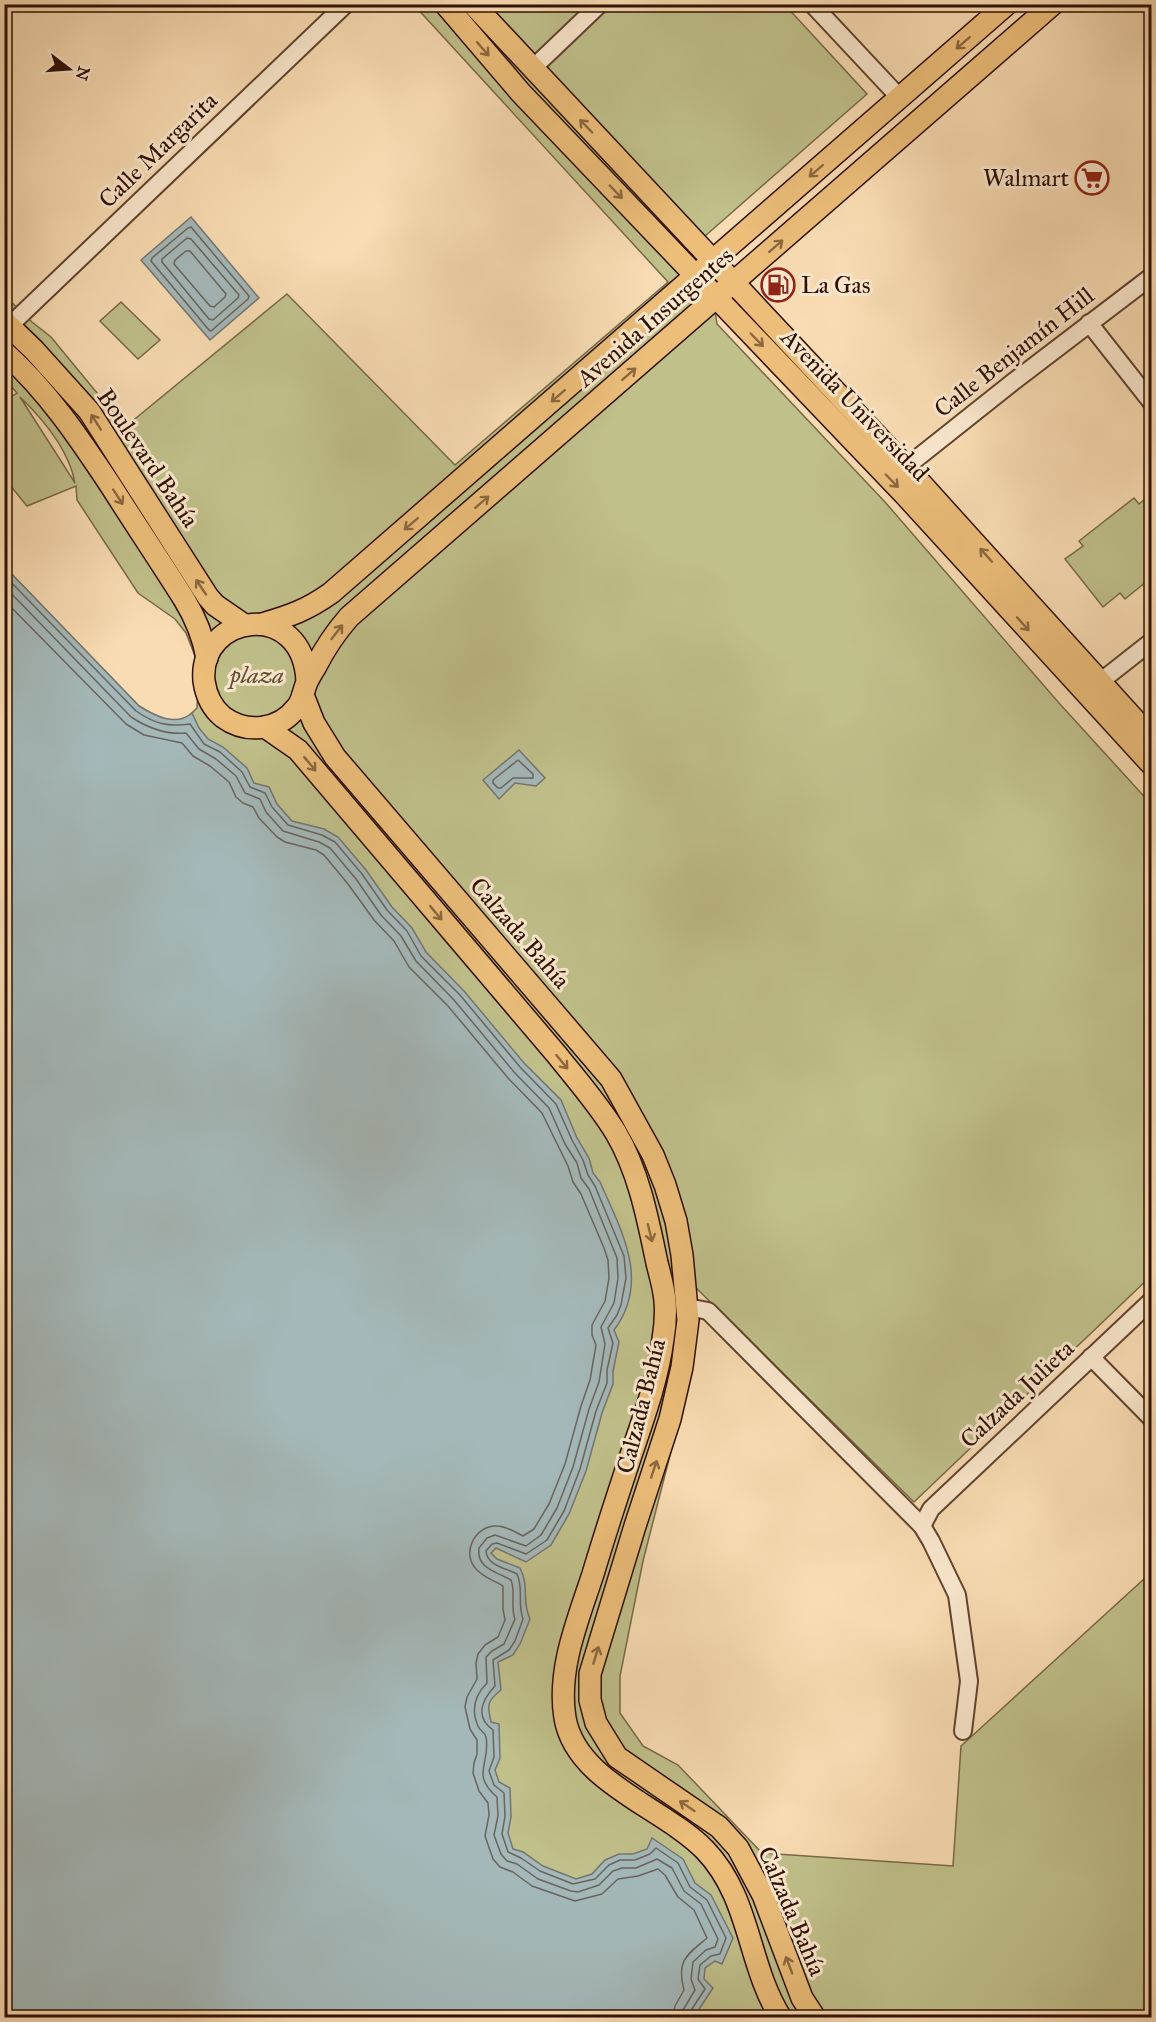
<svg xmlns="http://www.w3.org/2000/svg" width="1156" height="2022" font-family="'IM FELL Great Primer',serif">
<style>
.green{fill:#c0c08b;stroke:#776847;stroke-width:1.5;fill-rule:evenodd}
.water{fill:#a4b8b9;stroke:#757570;stroke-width:1.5}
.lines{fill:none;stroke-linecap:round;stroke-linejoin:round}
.shore{stroke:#69645e;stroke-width:1.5}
.minor-casing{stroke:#61432f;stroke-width:20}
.major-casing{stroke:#2e1003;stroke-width:24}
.minor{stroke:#fbe8ce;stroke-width:16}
.major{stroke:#ecbe7a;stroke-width:21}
.oneway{stroke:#8d673e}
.labels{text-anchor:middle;stroke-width:6;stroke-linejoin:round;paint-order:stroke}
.street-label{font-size:24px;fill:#2e1003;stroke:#fbe8ce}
.poi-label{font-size:24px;fill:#2e1003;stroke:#fbe8ce;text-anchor:end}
.park-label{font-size:24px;font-style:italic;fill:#614e33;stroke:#fbe8ce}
</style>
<rect width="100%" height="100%" fill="#f9dcb3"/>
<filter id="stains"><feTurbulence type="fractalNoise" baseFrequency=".00333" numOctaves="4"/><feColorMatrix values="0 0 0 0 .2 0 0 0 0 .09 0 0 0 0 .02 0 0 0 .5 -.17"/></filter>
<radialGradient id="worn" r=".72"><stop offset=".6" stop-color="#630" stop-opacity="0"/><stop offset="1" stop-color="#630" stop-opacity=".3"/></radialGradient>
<g class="green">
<path d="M 414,5 L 785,5 L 867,94 L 704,237 L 717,324 L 885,502 L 1059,703 L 1151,804 L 1151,1276 L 914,1502 L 692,1284 L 688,1385 L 643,1561 L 620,1676 L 620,1713 L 643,1746 L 678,1765 L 762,1853 L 953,1866 L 961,1746 L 1144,1579 L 1152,1587 L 1151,2017 L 5,2017 L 4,566 L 139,706 C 150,713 173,726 186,718 C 190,715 194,711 197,708 L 199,666 L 186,633 L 175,619 L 138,593 L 77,500 L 76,486 L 27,506 L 5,479 L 5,401 L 17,393 L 5,379 L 5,296 L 32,322 L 51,337 L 125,427 L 287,294 L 455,465 L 668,282 ZM 20,397 C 44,420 69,451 75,483 Z"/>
<path d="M 121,302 L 160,340 L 138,359 L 100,321 Z"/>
<path d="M 1151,494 L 1151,578 L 1125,599 L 1120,593 L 1103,607 L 1065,559 L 1083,546 L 1079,541 L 1134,498 L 1139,504 Z"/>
</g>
<g class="water">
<path d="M 191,217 L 259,298 L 210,340 L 141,260 Z"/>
<path d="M 4,566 L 139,706 C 155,716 176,727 192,713 L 199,728 L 208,739 L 223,747 L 247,768 L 254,783 L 269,787 L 277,804 L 292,821 L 324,829 L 338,837 L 366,870 L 392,907 L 412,928 L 426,952 L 464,991 L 524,1063 L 561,1100 L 577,1138 L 589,1158 L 593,1173 L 600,1182 C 621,1230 651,1281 614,1330 L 619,1342 L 613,1371 L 613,1384 L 602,1413 L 586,1471 L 569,1514 L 551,1545 L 526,1562 L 496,1548 L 491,1553 L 497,1559 L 520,1568 C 530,1588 521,1599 530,1619 L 520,1644 L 513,1655 L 498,1662 L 501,1690 C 487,1701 487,1705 491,1722 L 499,1724 L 500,1758 L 495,1770 L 499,1782 L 510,1788 L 511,1817 L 508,1833 L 513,1849 L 523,1852 L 543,1866 L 576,1879 L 592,1874 L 605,1860 L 619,1854 L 633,1854 L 647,1849 L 652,1838 L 683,1859 L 695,1883 L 711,1895 L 733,1938 L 722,1964 L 715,1961 L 705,1968 L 704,1979 L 713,1988 L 694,2017 L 5,2017 Z"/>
<path d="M 519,750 L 545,778 L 536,786 L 515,783 L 499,799 L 483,780 Z"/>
</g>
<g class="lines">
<g class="shore">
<path d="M 191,227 L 249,296 L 248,299 L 211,331 L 209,330 L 151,261 L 152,258 L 188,228 Z"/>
<path d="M 187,238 L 191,239 L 239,295 L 238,298 L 213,320 L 209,319 L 162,262 L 162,259 Z"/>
<path d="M 186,251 L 190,251 L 226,294 L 225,297 L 214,307 L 210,306 L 174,264 L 175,260 Z"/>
<path d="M 4,575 L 136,711 C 155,724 167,727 190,724 L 204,744 L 220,752 L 242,772 L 250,787 L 265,793 L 272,807 L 288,825 L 322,835 L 335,842 L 362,874 L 387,910 L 407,931 L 421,956 L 460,995 L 520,1067 L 556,1104 L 572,1140 L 583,1160 L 588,1175 L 595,1186 L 624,1256 L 626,1278 L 621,1305 L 617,1315 L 608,1328 L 613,1343 L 607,1370 L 607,1383 L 596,1411 L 580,1469 L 564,1511 L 547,1540 L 526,1554 L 497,1543 L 492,1544 L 486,1551 C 487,1566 506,1568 517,1574 C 524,1589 517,1602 523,1619 L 515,1641 L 509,1650 L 493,1660 L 495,1686 C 481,1701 475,1717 493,1730 L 494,1757 L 489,1771 L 494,1785 L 504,1793 L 505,1816 L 502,1834 L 508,1852 L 521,1858 L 540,1871 L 573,1884 L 595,1879 L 609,1865 L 620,1860 L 635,1860 L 650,1854 L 656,1848 L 678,1863 L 690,1887 L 707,1900 L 726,1938 L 720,1954 L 711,1956 L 700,1965 L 698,1979 L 705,1989 L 690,2012 L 689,2018"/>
<path d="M 4,586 L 131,717 C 148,728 166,735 186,733 L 199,749 L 216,759 L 236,776 L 245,793 L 260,799 L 266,812 L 283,831 L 319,842 L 330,848 L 356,879 L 381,915 L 401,936 L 416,961 L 454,1000 L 514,1072 L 549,1108 L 565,1144 L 577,1163 L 581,1178 L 589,1189 L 617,1258 L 618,1278 L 614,1303 L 601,1327 L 605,1344 L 599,1382 L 589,1409 L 573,1467 L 557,1508 L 541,1535 L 526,1546 L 495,1535 L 487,1538 L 479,1548 C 476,1569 498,1572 511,1580 C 516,1592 510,1606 515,1619 L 504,1644 L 492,1651 L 486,1657 L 487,1683 C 475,1695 471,1710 478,1726 C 480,1731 485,1732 486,1737 C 491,1764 470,1774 497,1797 L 498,1816 L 494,1835 L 501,1854 L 507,1861 L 517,1864 L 538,1879 L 571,1891 L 578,1892 L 599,1885 L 613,1871 L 622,1868 L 636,1868 L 657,1859 L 672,1868 L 684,1891 L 701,1904 L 718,1939 L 715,1947 L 706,1950 L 693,1962 L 691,1979 L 695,1990 L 683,2010 L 682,2018"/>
<path d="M 4,600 L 126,724 L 144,735 L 182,743 L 193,756 L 210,766 L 229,782 L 236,797 L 243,803 L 253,807 L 259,818 L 277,837 L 285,842 L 316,850 L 324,855 L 348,884 L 374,920 L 394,941 L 409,967 L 448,1006 L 508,1078 L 542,1113 L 568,1166 L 573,1182 L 581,1194 L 604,1248 L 608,1260 L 609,1278 L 605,1301 L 592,1325 L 592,1335 L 596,1345 L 590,1380 L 581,1406 L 565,1464 L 549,1504 L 534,1529 L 523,1536 C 515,1532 506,1526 497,1526 C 475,1525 461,1553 476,1569 C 484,1578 494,1580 503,1586 L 503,1609 L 505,1620 L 498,1637 L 485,1645 L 478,1654 L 476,1663 L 477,1679 L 467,1697 L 465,1707 L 470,1729 L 477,1740 L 477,1754 L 474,1763 L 473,1773 L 479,1791 L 488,1803 L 489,1815 L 485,1836 L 493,1859 L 500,1867 L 513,1872 L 532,1886 L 575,1901 L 602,1894 L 618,1879 L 638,1876 L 658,1869 L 665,1875 L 678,1897 L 694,1910 L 707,1938 C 687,1955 676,1960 684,1990 L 675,2006 L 673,2018"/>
<path d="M 518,760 L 533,774 L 533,778 L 513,778 L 501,788 L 498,788 L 493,783 L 493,780 Z"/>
</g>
<defs>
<g id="minor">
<path d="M 812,4 L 900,98"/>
<path d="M 532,69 L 600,4"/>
<path d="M 1089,323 L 1152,403"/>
<path d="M 4,331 L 346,4"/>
<path d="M 906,467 L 1013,382 L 1152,276"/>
<path d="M 1091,689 L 1152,641"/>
<path d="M 687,1307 L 708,1311 L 922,1526 L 931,1541 L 957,1595 L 969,1681 L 963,1731"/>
<path d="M 1091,1357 L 1152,1419"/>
<path d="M 922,1526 L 931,1509 L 1152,1300"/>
</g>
<g id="major">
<path d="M 445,4 L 521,93 L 906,496 L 1152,765"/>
<path d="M 473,4 L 906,467 L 1152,739"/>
<path d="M 4,321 L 34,350 L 89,411 L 208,597 L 215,605 L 244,625"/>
<path d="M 4,352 C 47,390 79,438 111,486 C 135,524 160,561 184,599 C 195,617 203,636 207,658"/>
<path d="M 262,624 C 290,616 307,610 331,593 L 1007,4"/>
<path d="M 307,682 C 304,598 198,613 204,681 C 206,695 212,708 223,717 C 246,734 279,731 297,707 C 303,700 303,691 307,682 C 309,677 313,671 316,666 C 325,648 336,632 349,617 L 1053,4"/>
<path d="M 303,695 L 314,723 L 335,757 L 611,1079 L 653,1155 L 665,1185 L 676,1221 L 682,1255 L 688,1320 L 682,1367 L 670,1419 L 635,1526 L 590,1674 L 590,1700 L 596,1723 L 617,1757 L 719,1827 L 738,1848 L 763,1895 L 802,1998 L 815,2018"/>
<path d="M 265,727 L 298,750 L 557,1055 C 577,1080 599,1105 616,1133 C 639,1172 648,1220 657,1263 C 660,1275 664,1288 665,1301 C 666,1312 665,1327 663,1339 C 658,1378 644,1417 631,1455 C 618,1494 605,1534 593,1574 C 578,1620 557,1669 565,1718 C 576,1782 663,1807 705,1850 C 751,1898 747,1964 781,2018"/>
</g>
</defs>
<use href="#minor" class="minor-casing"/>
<use href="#major" class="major-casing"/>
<use href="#minor" class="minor"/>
<use href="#major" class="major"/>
</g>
<defs><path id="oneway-shaft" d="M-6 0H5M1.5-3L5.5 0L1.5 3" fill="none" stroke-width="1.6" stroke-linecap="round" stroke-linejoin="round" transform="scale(1.5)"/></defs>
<g class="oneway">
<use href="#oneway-shaft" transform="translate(963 43) rotate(139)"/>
<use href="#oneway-shaft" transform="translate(483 49) rotate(49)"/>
<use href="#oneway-shaft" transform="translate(586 126) rotate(-134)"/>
<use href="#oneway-shaft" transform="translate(816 171) rotate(139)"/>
<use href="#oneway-shaft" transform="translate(616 192) rotate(46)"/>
<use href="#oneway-shaft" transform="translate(776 246) rotate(-41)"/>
<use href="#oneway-shaft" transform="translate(757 340) rotate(46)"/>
<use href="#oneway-shaft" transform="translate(629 374) rotate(-41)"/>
<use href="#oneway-shaft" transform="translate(558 396) rotate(139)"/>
<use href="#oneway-shaft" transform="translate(96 422) rotate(-123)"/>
<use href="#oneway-shaft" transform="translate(892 481) rotate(46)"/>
<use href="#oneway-shaft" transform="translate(118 497) rotate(57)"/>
<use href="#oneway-shaft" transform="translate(482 502) rotate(-41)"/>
<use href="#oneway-shaft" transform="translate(411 524) rotate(139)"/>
<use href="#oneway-shaft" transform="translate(986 555) rotate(-132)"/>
<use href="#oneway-shaft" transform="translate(201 587) rotate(-124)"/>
<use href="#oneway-shaft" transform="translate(1023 624) rotate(48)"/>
<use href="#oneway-shaft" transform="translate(337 632) rotate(-52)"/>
<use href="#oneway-shaft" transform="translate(310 764) rotate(50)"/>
<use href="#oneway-shaft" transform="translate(436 913) rotate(50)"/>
<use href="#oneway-shaft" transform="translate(562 1062) rotate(51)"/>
<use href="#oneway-shaft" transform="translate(650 1233) rotate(76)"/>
<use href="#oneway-shaft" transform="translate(654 1469) rotate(-72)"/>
<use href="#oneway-shaft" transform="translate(596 1655) rotate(-73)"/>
<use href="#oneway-shaft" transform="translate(687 1806) rotate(-146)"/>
<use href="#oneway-shaft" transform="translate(789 1965) rotate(-111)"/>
</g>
<defs>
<symbol id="supermarket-ring" viewBox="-11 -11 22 22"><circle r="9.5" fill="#fbe8ce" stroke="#8f2418" stroke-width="1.5"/><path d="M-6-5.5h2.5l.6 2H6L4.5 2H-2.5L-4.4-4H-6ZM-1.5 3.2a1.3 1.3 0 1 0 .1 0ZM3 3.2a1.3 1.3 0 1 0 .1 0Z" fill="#8f2418"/></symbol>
<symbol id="fuel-ring" viewBox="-11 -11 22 22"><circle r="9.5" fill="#fbe8ce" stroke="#8f2418" stroke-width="1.5"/><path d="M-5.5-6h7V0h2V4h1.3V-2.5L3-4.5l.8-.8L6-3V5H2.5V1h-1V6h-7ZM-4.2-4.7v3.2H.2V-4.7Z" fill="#8f2418"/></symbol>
</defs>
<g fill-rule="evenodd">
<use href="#supermarket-ring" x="1073" y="159" width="38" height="38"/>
<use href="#fuel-ring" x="759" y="266" width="38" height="38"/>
</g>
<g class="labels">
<g class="street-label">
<text transform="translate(158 150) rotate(-44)" y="8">Calle Margarita</text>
<text transform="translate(655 317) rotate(-41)" y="8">Avenida Insurgentes</text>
<text transform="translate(1014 352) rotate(-38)" y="8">Calle Benjamín Hill</text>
<text transform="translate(855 405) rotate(46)" y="8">Avenida Universidad</text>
<text transform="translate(148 458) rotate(56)" y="8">Boulevard Bahía</text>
<text transform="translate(520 933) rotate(49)" y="8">Calzada Bahía</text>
<text transform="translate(1017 1394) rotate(-43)" y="8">Calzada Julieta</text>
<text transform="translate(641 1406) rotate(-76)" y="8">Calzada Bahía</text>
<text transform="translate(792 1911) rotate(67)" y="8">Calzada Bahía</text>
</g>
<g class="poi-label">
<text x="1069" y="186">Walmart</text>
<text x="801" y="293" text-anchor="start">La Gas</text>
</g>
<g class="park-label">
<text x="257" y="683">plaza</text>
</g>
</g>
<rect width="1156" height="2022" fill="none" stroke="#f9dcb3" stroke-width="24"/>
<rect x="6" y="6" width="1144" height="2010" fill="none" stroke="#2e1003" stroke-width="3"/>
<rect x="12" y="12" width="1132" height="1998" fill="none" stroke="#2e1003" stroke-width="1.5"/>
<g transform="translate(69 69) rotate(107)" stroke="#fbe8ce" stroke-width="4.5" paint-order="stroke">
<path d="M0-4.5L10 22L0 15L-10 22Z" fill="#2e1003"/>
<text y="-9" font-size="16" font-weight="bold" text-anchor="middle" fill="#2e1003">N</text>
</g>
<rect width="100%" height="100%" filter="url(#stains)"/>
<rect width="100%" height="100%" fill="url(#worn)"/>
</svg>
